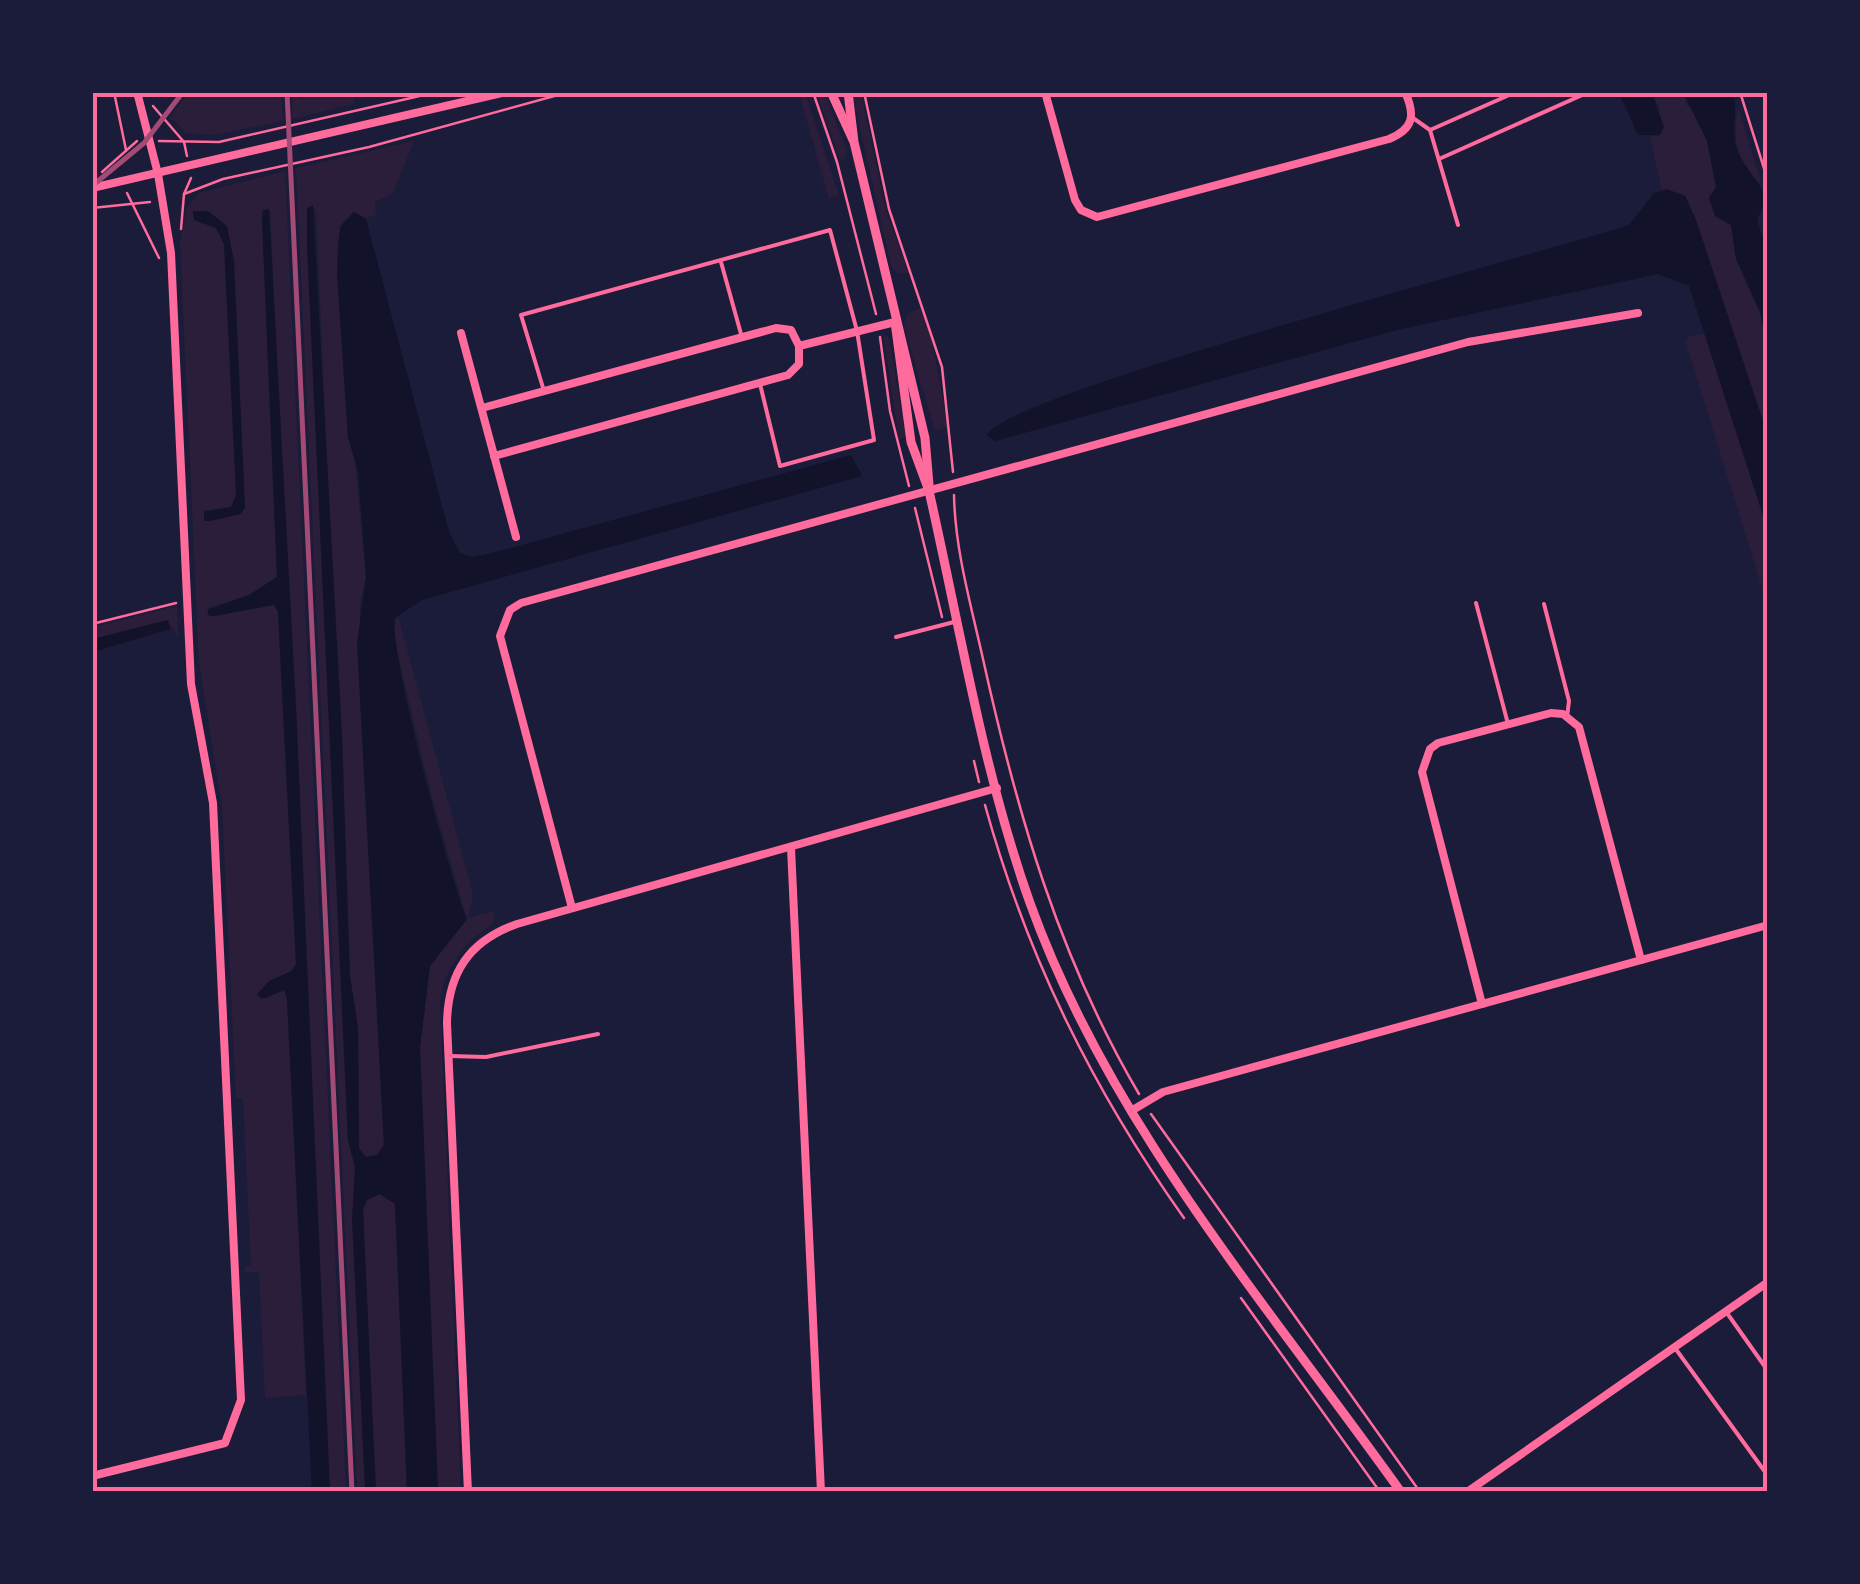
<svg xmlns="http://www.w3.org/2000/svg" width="1860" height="1584" font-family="Poppins,sans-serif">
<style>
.green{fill:#2a1e3b}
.water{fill:#12122b}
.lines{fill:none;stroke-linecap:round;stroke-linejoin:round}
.path{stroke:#ff6b9d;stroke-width:2.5}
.service{stroke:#ff6b9d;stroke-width:4}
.minor{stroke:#ff6b9d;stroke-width:8}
.tertiary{stroke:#ff6b9d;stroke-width:9}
.rail{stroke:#a44b75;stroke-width:5}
.neatline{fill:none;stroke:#ff6b9d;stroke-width:4}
</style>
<rect width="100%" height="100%" fill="#1b1b3a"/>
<g class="green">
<path d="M 188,93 L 281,93 L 283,121 L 214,135 L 186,133 L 174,120 L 168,120 Z"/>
<path d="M 292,93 L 301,93 L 302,100 L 307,93 L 354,93 L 354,104 L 292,119 Z"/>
<path d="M 799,93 L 805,93 L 839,195 L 829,199 Z"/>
<path d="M 816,93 L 825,93 L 847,151 L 845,159 L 840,160 Z"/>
<path d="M 852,93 L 861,93 L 886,211 L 909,273 L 897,273 L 891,266 Z"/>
<path d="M 1652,93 L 1685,93 L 1686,105 L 1693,108 L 1707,141 L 1716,187 L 1709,198 L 1715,216 L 1731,225 L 1736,259 L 1763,322 L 1767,352 L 1767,433 L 1696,220 L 1685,196 L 1662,191 L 1650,137 L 1660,135 L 1659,107 Z"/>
<path d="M 1738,107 L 1762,185 C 1736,164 1732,138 1738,107 Z"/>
<path d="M 414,141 L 393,193 L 375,202 L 376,214 L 366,219 L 354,212 L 343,222 L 337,241 L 337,274 L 366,576 L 360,604 L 361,706 L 384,1145 L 377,1155 L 366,1157 L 359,1148 L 358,1028 L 350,976 L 316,210 L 308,208 L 347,1111 C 351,1143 359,1176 353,1208 L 366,1487 L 366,1491 L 357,1491 L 296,168 Z"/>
<path d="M 285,171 L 346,1491 L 330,1491 L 270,211 L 263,210 L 262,219 L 277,577 L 249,595 L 208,608 L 209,616 L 266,605 L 275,605 L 278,612 L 296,964 C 289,977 267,979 257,995 L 266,998 L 285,990 L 287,999 L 306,1395 L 265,1398 L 259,1272 L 245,1272 L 245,1266 L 251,1265 L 243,1098 L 236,1098 L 222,807 L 199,662 L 180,242 L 187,207 L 199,193 Z"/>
<path d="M 921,308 L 932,341 L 948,427 L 935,431 L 904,327 L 907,314 Z"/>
<path d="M 1705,333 L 1767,528 L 1767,604 L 1686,343 L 1688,337 Z"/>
<path d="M 883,334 L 889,337 L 906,437 L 899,439 Z"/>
<path d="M 177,606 L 178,637 L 167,620 L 93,639 L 93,627 Z"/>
<path d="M 398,615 L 473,895 L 468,918 L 494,911 L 493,924 C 463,942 444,968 440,1004 L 461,1491 L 438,1491 L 420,1047 L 430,966 L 467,919 L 432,797 L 396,647 L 393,627 Z"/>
<path d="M 380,1194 L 395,1204 L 407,1491 L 376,1491 L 374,1478 L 363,1210 L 367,1200 Z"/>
</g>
<g class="water">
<path d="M 1619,93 L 1652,93 L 1664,127 L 1660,135 L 1638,135 Z"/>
<path d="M 1733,93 C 1739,112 1730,130 1737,149 C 1744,169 1760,180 1766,199 L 1757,220 L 1767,250 L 1767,352 L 1760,311 L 1736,259 L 1731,225 L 1715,216 L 1709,198 L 1716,187 L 1707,141 L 1684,95 Z"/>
<path d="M 1667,189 L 1685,196 L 1696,220 L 1767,433 L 1767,528 L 1689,286 L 1658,274 L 1397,330 L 995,441 L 987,435 C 1002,395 1551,251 1629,225 L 1654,193 Z"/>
<path d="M 313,205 L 342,734 L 350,976 L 358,1028 L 359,1148 L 366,1157 L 377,1155 L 384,1145 L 357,644 L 366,576 L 358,471 L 348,438 L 337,274 L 340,227 L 354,212 L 366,219 L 449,532 L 460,553 L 472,557 L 492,553 L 851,455 L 862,476 L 422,600 L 395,618 C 388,650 451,882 467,919 L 430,966 L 420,1047 L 438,1491 L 407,1491 L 395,1204 L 380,1194 L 367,1200 L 363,1210 L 376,1491 L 365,1490 L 352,1219 L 355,1167 L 348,1141 L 307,246 L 307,208 Z"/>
<path d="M 269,209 L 296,706 L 330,1492 L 312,1491 L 287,999 L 284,990 L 262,999 L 257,995 L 269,981 L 292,971 L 296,964 L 278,612 L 274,605 L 215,616 L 209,616 L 207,610 L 249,595 L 277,577 L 262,219 L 263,210 Z"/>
<path d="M 193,211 L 208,211 L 227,226 L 234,261 L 245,507 L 241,514 L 210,521 L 204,521 L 204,511 L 231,507 L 236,495 L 224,244 L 216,228 L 194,220 Z"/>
<path d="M 168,620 L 170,629 L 93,652 L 93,639 Z"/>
</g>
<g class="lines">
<g class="path">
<path d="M 114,92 L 126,150"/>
<path d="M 813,92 L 837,162 L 876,314"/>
<path d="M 864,92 L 889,209 L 942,367 L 953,472"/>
<path d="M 1740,92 L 1768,181"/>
<path d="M 153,106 L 184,142 L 187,156"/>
<path d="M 159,141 L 219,142 L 437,92"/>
<path d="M 102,172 L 137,141"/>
<path d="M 127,193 L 159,258"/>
<path d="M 184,194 L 223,179 L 369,147 L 569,92"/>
<path d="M 92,208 L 150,202"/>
<path d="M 181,229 L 184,194 L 191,178"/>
<path d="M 880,337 L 890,411 L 909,486"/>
<path d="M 954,495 C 955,550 971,605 983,659 C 1017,813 1059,958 1139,1094"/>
<path d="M 915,508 L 942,617"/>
<path d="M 92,624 L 176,603"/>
<path d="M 974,761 L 979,782"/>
<path d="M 985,805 C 1027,957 1093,1090 1184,1218"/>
<path d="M 1151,1114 L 1420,1492"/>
<path d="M 1241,1298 L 1380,1492"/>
</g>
<g class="service">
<path d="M 1413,118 L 1430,130 L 1458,225"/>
<path d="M 1430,130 L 1516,92"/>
<path d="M 1439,159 L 1589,92"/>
<path d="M 721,262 L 741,334"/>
<path d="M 544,391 L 521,315 L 830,230 L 857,331 L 874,440 L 780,466 L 760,384"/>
<path d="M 1476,603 L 1508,724"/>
<path d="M 1544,604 L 1569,701 L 1567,717"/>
<path d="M 896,637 L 954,622"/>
<path d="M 450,1056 L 486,1057 L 598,1034"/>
<path d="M 1727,1313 L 1768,1371"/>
<path d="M 1675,1348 L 1768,1476"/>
</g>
<g class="minor">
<path d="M 1045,92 L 1075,200 L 1081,210 L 1097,217 L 1389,139 C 1413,129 1416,116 1405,92"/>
<path d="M 92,188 L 506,92"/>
<path d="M 461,333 L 516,537"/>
<path d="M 482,408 L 776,328 L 791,330 L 799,346 L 895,322"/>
<path d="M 494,456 L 788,375 L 799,364 L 799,346"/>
<path d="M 791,848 L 821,1492"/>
<path d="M 572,908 L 500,636 L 510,610 L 521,603 L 1468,342 L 1638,313"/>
<path d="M 1482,1004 L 1422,772 L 1430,749 L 1438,743 L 1551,713 L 1563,714 L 1579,727 L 1641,960"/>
<path d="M 1131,1111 L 1163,1092 L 1768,925"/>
<path d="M 92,1476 L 225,1443 L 241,1400 L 213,803 L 191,684 L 171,253 L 158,174 L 137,92"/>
<path d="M 468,1492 L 447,1023 C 448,973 469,941 517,924 L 997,788"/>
<path d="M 1467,1492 L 1768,1282"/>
</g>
<g class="tertiary">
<path d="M 831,92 L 853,140"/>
<path d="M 848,92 L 854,142 L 925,438 L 929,485"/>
<path d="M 895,322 L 911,442 L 929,491 C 960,628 983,771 1030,903 C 1109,1123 1267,1304 1401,1492"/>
</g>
<g class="rail">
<path d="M 287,92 L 352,1492"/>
<path d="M 92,186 L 144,143 L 183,92"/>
</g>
</g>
<rect width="1860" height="1584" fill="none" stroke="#1b1b3a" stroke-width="190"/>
<rect x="95" y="95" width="1670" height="1394" class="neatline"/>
</svg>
